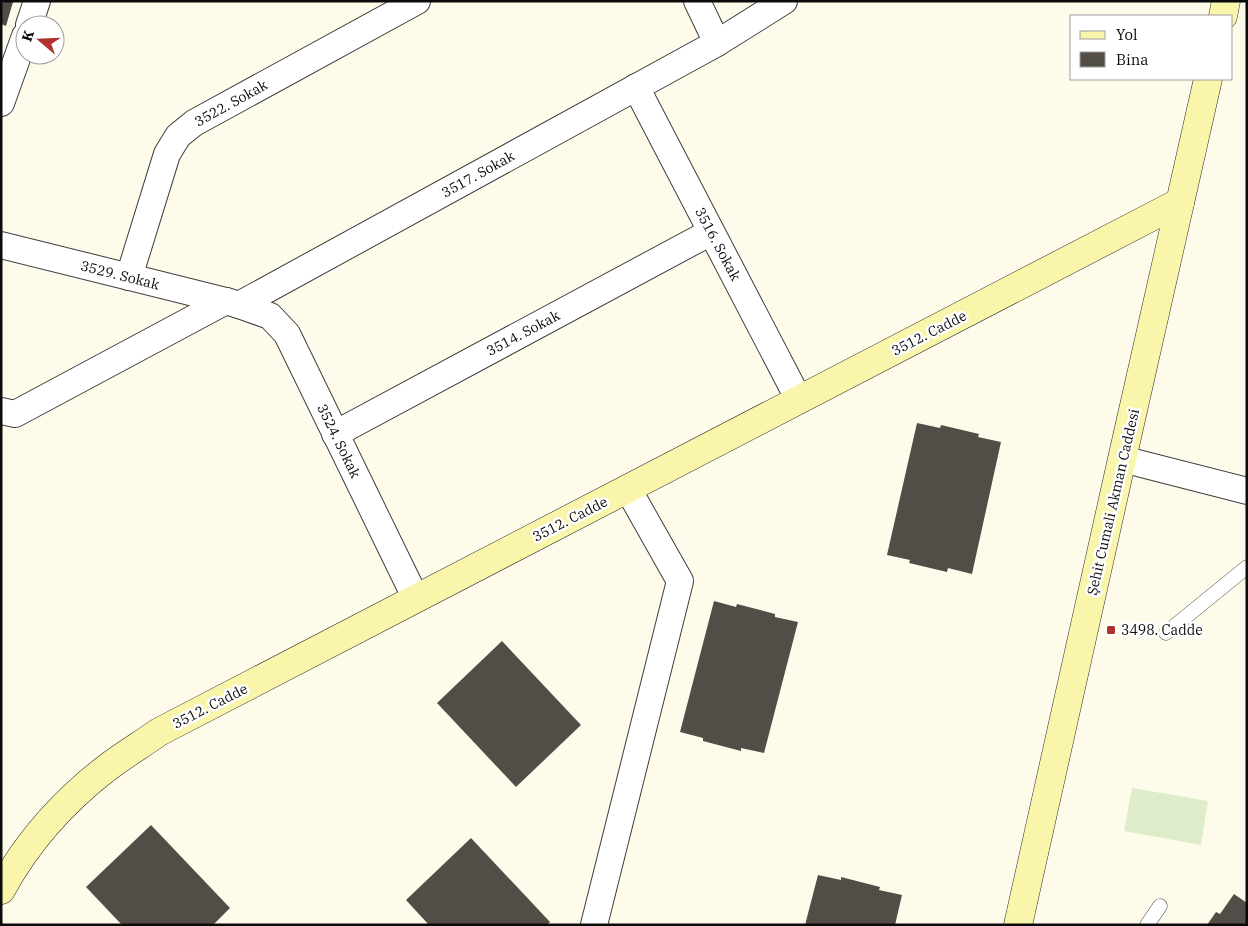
<svg xmlns="http://www.w3.org/2000/svg" width="1248" height="926" font-family="'IBM Plex Serif',serif">
<style>
.pitch{fill:#deedc9}
.building{fill:#534d48}
.lines{fill:none;stroke-linecap:round;stroke-linejoin:round}
.lane-casing{stroke:#3e3e3e;stroke-width:15}
.street-casing{stroke:#3e3e3e;stroke-width:28}
.secondary-casing{stroke:#2d2d2d;stroke-width:29}
.lane{stroke:#fff;stroke-width:14}
.street{stroke:#fff;stroke-width:26}
.secondary{stroke:#f9f5aa;stroke-width:28}
.poi-dot{fill:#b0312e;stroke:#fff;stroke-width:2}
.labels{text-anchor:middle;stroke-width:5;stroke-linejoin:round;paint-order:stroke}
.street-label{font-size:14px;fill:#0b0b0b;stroke:#fff}
.poi-label{font-size:14px;fill:#0b0b0b;stroke:#fff;text-anchor:start}
</style>
<rect width="100%" height="100%" fill="#fefbeb"/>
<path class="pitch" d="M 1132,788 L 1208,801 L 1201,845 L 1124,831 Z"/>
<g class="building">
<path d="M 1,1 L 13,2 L 6,26 L 1,24 Z"/>
<path d="M 917,423 L 940,428 L 941,425 L 979,434 L 978,437 L 1001,442 L 972,574 L 948,568 L 947,572 L 909,563 L 910,560 L 887,555 Z"/>
<path d="M 714,601 L 736,607 L 737,604 L 775,614 L 775,617 L 798,622 L 764,753 L 741,748 L 741,751 L 703,741 L 703,738 L 680,732 Z"/>
<path d="M 502,641 L 581,725 L 516,787 L 437,703 Z"/>
<path d="M 151,825 L 230,908 L 213,925 L 122,925 L 86,887 Z"/>
<path d="M 471,838 L 550,922 L 547,925 L 429,925 L 406,900 Z"/>
<path d="M 818,875 L 841,880 L 841,877 L 880,887 L 879,890 L 902,895 L 895,925 L 805,925 Z"/>
<path d="M 1234,894 L 1247,903 L 1247,925 L 1207,925 L 1216,912 L 1220,914 Z"/>
</g>
<g class="lines">
<defs>
<g id="lane">
<path d="M 1166,633 L 1247,567"/>
<path d="M 1147,925 L 1160,906"/>
</g>
<g id="street">
<path d="M 697,1 L 717,43"/>
<path d="M 29,25 L 37,1"/>
<path d="M 636,87 L 799,400"/>
<path d="M 1,103 L 25,36"/>
<path d="M 1,245 L 226,301 L 239,305 L 270,316 L 287,334 L 416,599"/>
<path d="M 129,277 L 167,154 L 178,136 L 194,123 L 417,1"/>
<path d="M 239,305 L 717,43 L 784,1"/>
<path d="M 1,411 L 15,414 L 226,301"/>
<path d="M 335,434 L 711,232"/>
<path d="M 1122,459 L 1247,491"/>
<path d="M 594,925 L 680,581 L 628,489"/>
</g>
<g id="secondary">
<path d="M 1223,16 L 1226,1"/>
<path d="M 1,890 C 27,842 65,800 108,767 C 124,755 142,744 159,732 L 1180,202"/>
<path d="M 1018,925 L 1122,459 L 1208,79"/>
</g>
</defs>
<use href="#lane" class="lane-casing"/>
<use href="#street" class="street-casing"/>
<use href="#secondary" class="secondary-casing"/>
<use href="#lane" class="lane"/>
<use href="#street" class="street"/>
<use href="#secondary" class="secondary"/>
</g>
<rect class="poi-dot" x="1106" y="625" width="10" height="10" rx="2.5"/>
<g class="labels">
<g class="street-label">
<text transform="translate(231 103) rotate(-29)" y="5">3522. Sokak</text>
<text transform="translate(478 174) rotate(-29)" y="5">3517. Sokak</text>
<text transform="translate(718 244) rotate(62)" y="5">3516. Sokak</text>
<text transform="translate(120 275) rotate(14)" y="5">3529. Sokak</text>
<text transform="translate(523 333) rotate(-28)" y="5">3514. Sokak</text>
<text transform="translate(929 333) rotate(-27)" y="5">3512. Cadde</text>
<text transform="translate(339 441) rotate(64)" y="5">3524. Sokak</text>
<text transform="translate(1113 502) rotate(-77)" y="5">Şehit Cumali Akman Caddesi</text>
<text transform="translate(570 519) rotate(-27)" y="5">3512. Cadde</text>
<text transform="translate(210 706) rotate(-27)" y="5">3512. Cadde</text>
</g>
<g class="poi-label">
<text x="1121" y="635">3498. Cadde</text>
</g>
</g>
<rect width="1248" height="926" fill="none" stroke="#0b0b0b" stroke-width="5"/>
<rect x="1070" y="15" width="162" height="65" fill="#ffffff" stroke="#9d9d9d"/>
<rect x="1080" y="31" width="25" height="8" fill="#f9f5aa" stroke="#9d9d9d"/>
<text x="1116" y="40" font-size="15" fill="#0b0b0b">Yol</text>
<rect x="1080" y="52" width="25" height="15" fill="#534d48" stroke="#9d9d9d"/>
<text x="1116" y="65" font-size="15" fill="#0b0b0b">Bina</text>
<g transform="translate(40 40) rotate(289)"><circle r="24" fill="#ffffff" stroke="#9d9d9d"/>
<path d="M0-4L9 19L0 12L-9 19Z" fill="#b0312e"/>
<text y="-8" font-size="14" font-weight="bold" text-anchor="middle" fill="#0b0b0b">K</text>
</g>
</svg>
